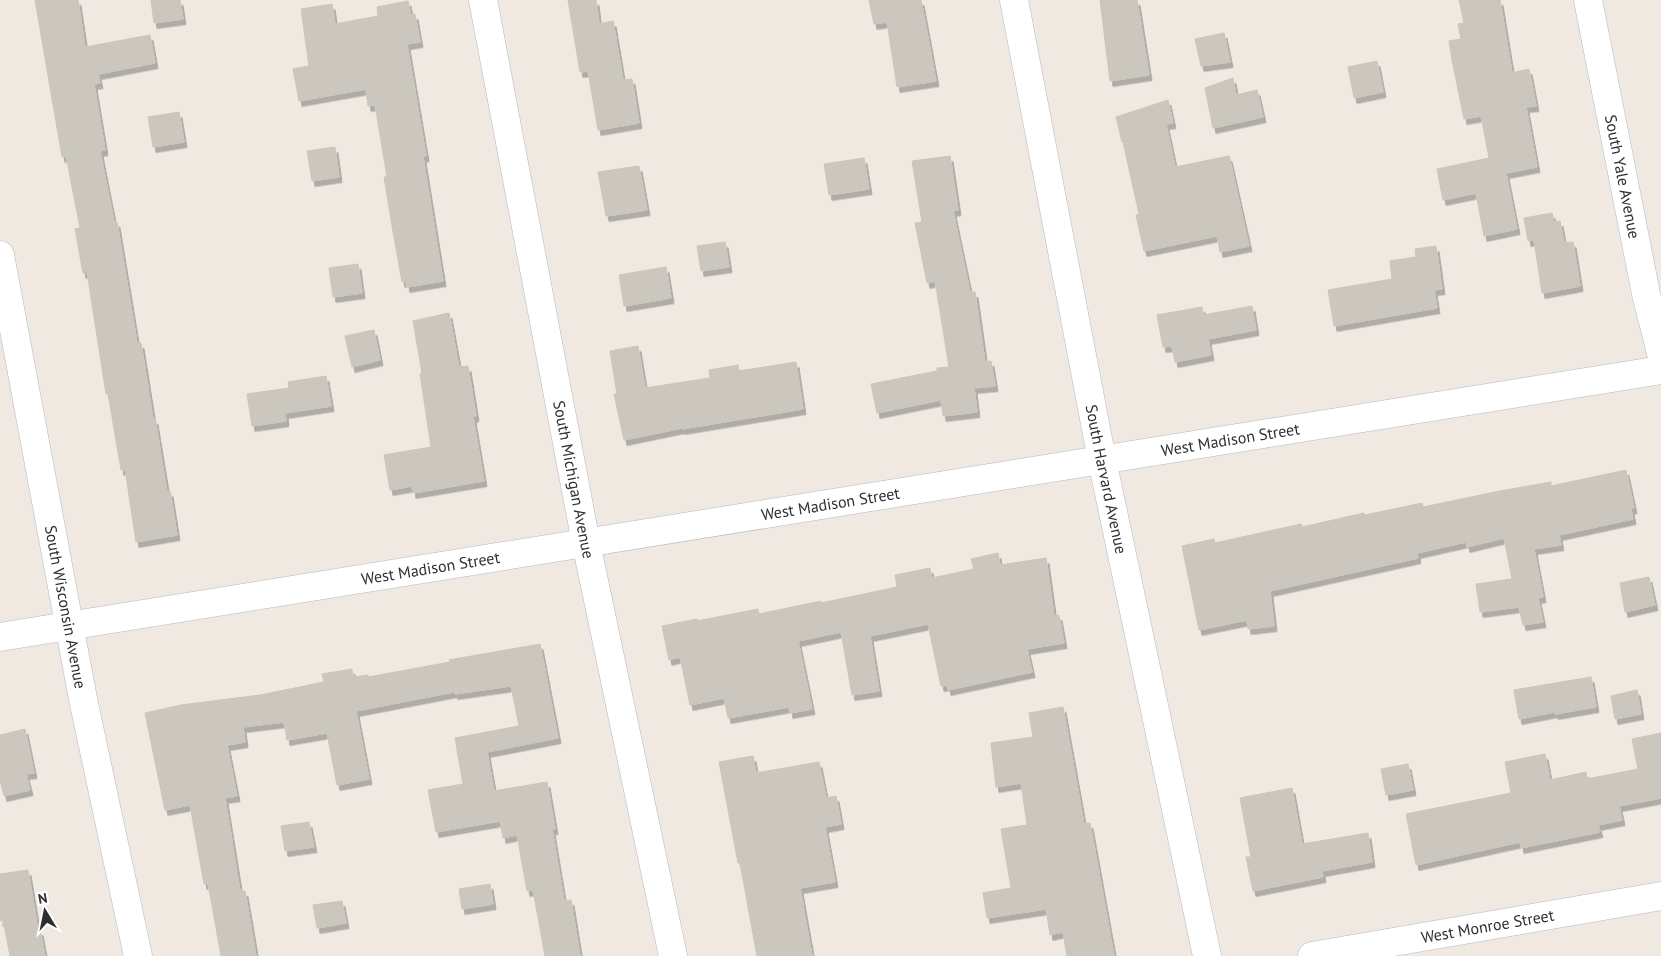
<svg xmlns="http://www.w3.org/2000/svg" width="1661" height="956" font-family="'PT Sans',sans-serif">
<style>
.building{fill:#cbc7bf;stroke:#cbc5ba;filter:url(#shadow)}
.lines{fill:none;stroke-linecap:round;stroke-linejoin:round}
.street-casing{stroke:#b4b7c1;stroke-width:29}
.street{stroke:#fff;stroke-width:28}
.labels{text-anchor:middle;stroke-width:4.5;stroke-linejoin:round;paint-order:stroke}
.street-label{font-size:16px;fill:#2e2e2e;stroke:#fff}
</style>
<defs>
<filter id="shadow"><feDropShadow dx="3" dy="5.5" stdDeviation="0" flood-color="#0004"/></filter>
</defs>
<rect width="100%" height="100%" fill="#efe9e1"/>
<g class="building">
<path d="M 35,0 L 78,0 L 85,47 L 150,35 L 155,63 L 98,74 L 100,83 L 94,84 L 105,150 L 100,151 L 114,222 L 117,222 L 137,343 L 141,343 L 153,419 L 155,419 L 167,492 L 170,491 L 177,535 L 136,542 L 125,469 L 121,470 L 108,393 L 106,394 L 87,272 L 83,273 L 75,229 L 80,228 L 66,156 L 62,157 Z"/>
<path d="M 151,0 L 180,0 L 183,19 L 154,23 Z"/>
<path d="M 568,0 L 596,0 L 599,24 L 613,21 L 623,80 L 632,79 L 639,123 L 598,130 L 588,71 L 580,72 Z"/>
<path d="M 869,0 L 921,0 L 936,81 L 897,87 L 887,22 L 874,24 Z"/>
<path d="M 1100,0 L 1137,0 L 1149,75 L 1110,81 Z"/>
<path d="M 1459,0 L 1500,0 L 1512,73 L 1529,69 L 1536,106 L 1526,107 L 1537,167 L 1506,173 L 1517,229 L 1484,236 L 1476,193 L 1443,200 L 1437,169 L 1489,158 L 1481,116 L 1464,119 L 1452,60 L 1449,41 L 1461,39 L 1458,24 L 1464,23 Z"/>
<path d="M 408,1 L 411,15 L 415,14 L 420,42 L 407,44 L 426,156 L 423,157 L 443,281 L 407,287 L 406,281 L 402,282 L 392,226 L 384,177 L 387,177 L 375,105 L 368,106 L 366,89 L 299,101 L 293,69 L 309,66 L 301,9 L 332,4 L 335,24 L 378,16 L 377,7 Z"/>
<path d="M 1224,33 L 1230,62 L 1201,66 L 1195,39 Z"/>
<path d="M 1377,61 L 1383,92 L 1354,98 L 1348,67 Z"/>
<path d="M 1233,78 L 1236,95 L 1257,90 L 1263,117 L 1213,128 L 1205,88 Z"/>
<path d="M 1168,100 L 1173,123 L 1166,124 L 1175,167 L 1229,156 L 1249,246 L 1220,252 L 1217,236 L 1144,251 L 1136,215 L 1139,214 L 1123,142 L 1122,142 L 1116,117 Z"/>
<path d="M 179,112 L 184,142 L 153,147 L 148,117 Z"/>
<path d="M 335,147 L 339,177 L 312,181 L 307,151 Z"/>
<path d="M 950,156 L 958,210 L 953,211 L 970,292 L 975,292 L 985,362 L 991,361 L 995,386 L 974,388 L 977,412 L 943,416 L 941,400 L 877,413 L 871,384 L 937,371 L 937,368 L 949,367 L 935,281 L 927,283 L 915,223 L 922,222 L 912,161 Z"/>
<path d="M 864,158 L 869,189 L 829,195 L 824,164 Z"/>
<path d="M 639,166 L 647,210 L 606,216 L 598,172 Z"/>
<path d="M 1552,213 L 1554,222 L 1560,221 L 1564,243 L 1573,242 L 1580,286 L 1542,293 L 1534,240 L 1528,241 L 1524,218 Z"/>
<path d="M 725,242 L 729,267 L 701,271 L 697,246 Z"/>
<path d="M 1436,246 L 1442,289 L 1434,290 L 1437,308 L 1334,326 L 1328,290 L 1392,279 L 1390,261 L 1416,257 L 1415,249 Z"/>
<path d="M 358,264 L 362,293 L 333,297 L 329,268 Z"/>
<path d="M 666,267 L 671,298 L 624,306 L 619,275 Z"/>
<path d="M 1252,306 L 1256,330 L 1208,339 L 1211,355 L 1175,362 L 1172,346 L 1163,347 L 1157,315 L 1202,307 L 1203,315 Z"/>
<path d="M 449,313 L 459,367 L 468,366 L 476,416 L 473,417 L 484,481 L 413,493 L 412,486 L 390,490 L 384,455 L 431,447 L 420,374 L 422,373 L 413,321 Z"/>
<path d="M 374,330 L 380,360 L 352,367 L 345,336 Z"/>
<path d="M 638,346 L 645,388 L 710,378 L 709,370 L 738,365 L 739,371 L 796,362 L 803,409 L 682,429 L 682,428 L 624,440 L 614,394 L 617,394 L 610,351 Z"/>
<path d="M 326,376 L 331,406 L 285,413 L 286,421 L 252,426 L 247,394 L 289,388 L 288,382 Z"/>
<path d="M 1626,470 L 1634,508 L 1631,509 L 1633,519 L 1559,535 L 1561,545 L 1534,549 L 1543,597 L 1538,598 L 1543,622 L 1523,625 L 1519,607 L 1480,612 L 1476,584 L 1512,579 L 1504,538 L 1467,547 L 1466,542 L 1417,553 L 1418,558 L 1270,591 L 1274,626 L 1248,629 L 1247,620 L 1199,630 L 1182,546 L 1214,539 L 1215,543 L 1301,524 L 1302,527 L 1364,513 L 1365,515 L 1422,503 L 1423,507 L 1500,491 L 1551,482 L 1551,486 Z"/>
<path d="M 998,553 L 1000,565 L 1046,558 L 1054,616 L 1059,615 L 1064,643 L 1027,649 L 1032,672 L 948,690 L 947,685 L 941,686 L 928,624 L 870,636 L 879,691 L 852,695 L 841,632 L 798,641 L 812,709 L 790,713 L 789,707 L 728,718 L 724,698 L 690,705 L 680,657 L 669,660 L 662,626 L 697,619 L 697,621 L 758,609 L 759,614 L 821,601 L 821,603 L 897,587 L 895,575 L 930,568 L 932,578 L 974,569 L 971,559 Z"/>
<path d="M 1649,577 L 1655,605 L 1625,612 L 1620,583 Z"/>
<path d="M 540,644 L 558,738 L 487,752 L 494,791 L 547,782 L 555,829 L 552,829 L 564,901 L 571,900 L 580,956 L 545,956 L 533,890 L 527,891 L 517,835 L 503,838 L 500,821 L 436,832 L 428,790 L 463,784 L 455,738 L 519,726 L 511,686 L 455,694 L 454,692 L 356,711 L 369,779 L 337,785 L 327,733 L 287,740 L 284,722 L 243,727 L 245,742 L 227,745 L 237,796 L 225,798 L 240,891 L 245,891 L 256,956 L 221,956 L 208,883 L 204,884 L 190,805 L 165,810 L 145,713 L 181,705 L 260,695 L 324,682 L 322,674 L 352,669 L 353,677 L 368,675 L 368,677 L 450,662 L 449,660 Z"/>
<path d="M 1591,677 L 1596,707 L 1555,714 L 1555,712 L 1519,719 L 1514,690 Z"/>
<path d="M 1637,690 L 1641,714 L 1615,719 L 1611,696 Z"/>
<path d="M 1063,707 L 1084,824 L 1090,823 L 1114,956 L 1067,956 L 1063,932 L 1050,935 L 1046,909 L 987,918 L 983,893 L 1011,888 L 1001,829 L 1027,825 L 1021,783 L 996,787 L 991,743 L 1033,737 L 1029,713 Z"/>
<path d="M 25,729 L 34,773 L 26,774 L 30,790 L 4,796 L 0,780 L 0,735 Z"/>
<path d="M 1661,733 L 1661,798 L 1619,806 L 1622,820 L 1598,825 L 1600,832 L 1521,848 L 1520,842 L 1416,865 L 1406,814 L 1511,793 L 1505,762 L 1545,754 L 1550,780 L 1586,772 L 1587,779 L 1638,769 L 1632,739 Z"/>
<path d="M 753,756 L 756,773 L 819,762 L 826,798 L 836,796 L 841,824 L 825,827 L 835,882 L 800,888 L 812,956 L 757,956 L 740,863 L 738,863 L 719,762 Z"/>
<path d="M 1408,764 L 1413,790 L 1386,795 L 1381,769 Z"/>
<path d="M 1292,788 L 1302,844 L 1368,833 L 1372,862 L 1322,871 L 1323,877 L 1253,891 L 1246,857 L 1251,857 L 1240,798 Z"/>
<path d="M 309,822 L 314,847 L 285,851 L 281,826 Z"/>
<path d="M 28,870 L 38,930 L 40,930 L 45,956 L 10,956 L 3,920 L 0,921 L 0,874 Z"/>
<path d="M 490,884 L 493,904 L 462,909 L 459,889 Z"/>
<path d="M 342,901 L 346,923 L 317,928 L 313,905 Z"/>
</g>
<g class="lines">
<defs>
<g id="street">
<path id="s1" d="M 483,0 L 586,543 L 673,956"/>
<path id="s2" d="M 1014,0 L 1102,460 L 1207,956"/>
<path id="s3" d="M 1588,0 L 1646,294 L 1661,353"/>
<path id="s4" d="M 0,255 L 83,699 L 138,956"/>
<path id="s5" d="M 0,637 L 1661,370"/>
<path id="s6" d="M 1312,956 L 1661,896"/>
</g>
</defs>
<use href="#street" class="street-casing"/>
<use href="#street" class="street"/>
</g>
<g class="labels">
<g class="street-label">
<text dy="6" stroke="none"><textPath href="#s3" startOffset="180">South Yale Avenue</textPath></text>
<text dy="6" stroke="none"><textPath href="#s5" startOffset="1246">West Madison Street</textPath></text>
<text dy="6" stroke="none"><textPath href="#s1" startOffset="488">South Michigan Avenue</textPath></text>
<text dy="6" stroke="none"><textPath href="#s2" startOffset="488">South Harvard Avenue</textPath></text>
<text dy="6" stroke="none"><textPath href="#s5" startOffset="841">West Madison Street</textPath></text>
<text dy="6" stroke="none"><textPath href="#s5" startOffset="436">West Madison Street</textPath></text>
<text dy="6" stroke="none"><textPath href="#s4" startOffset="358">South Wisconsin Avenue</textPath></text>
<text dy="6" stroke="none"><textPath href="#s6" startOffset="178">West Monroe Street</textPath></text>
</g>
</g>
<g transform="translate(45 911) rotate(350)" stroke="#ffffff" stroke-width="4" paint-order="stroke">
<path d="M0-4L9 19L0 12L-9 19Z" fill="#2e2e2e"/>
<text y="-8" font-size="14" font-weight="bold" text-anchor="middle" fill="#2e2e2e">N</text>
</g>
</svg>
